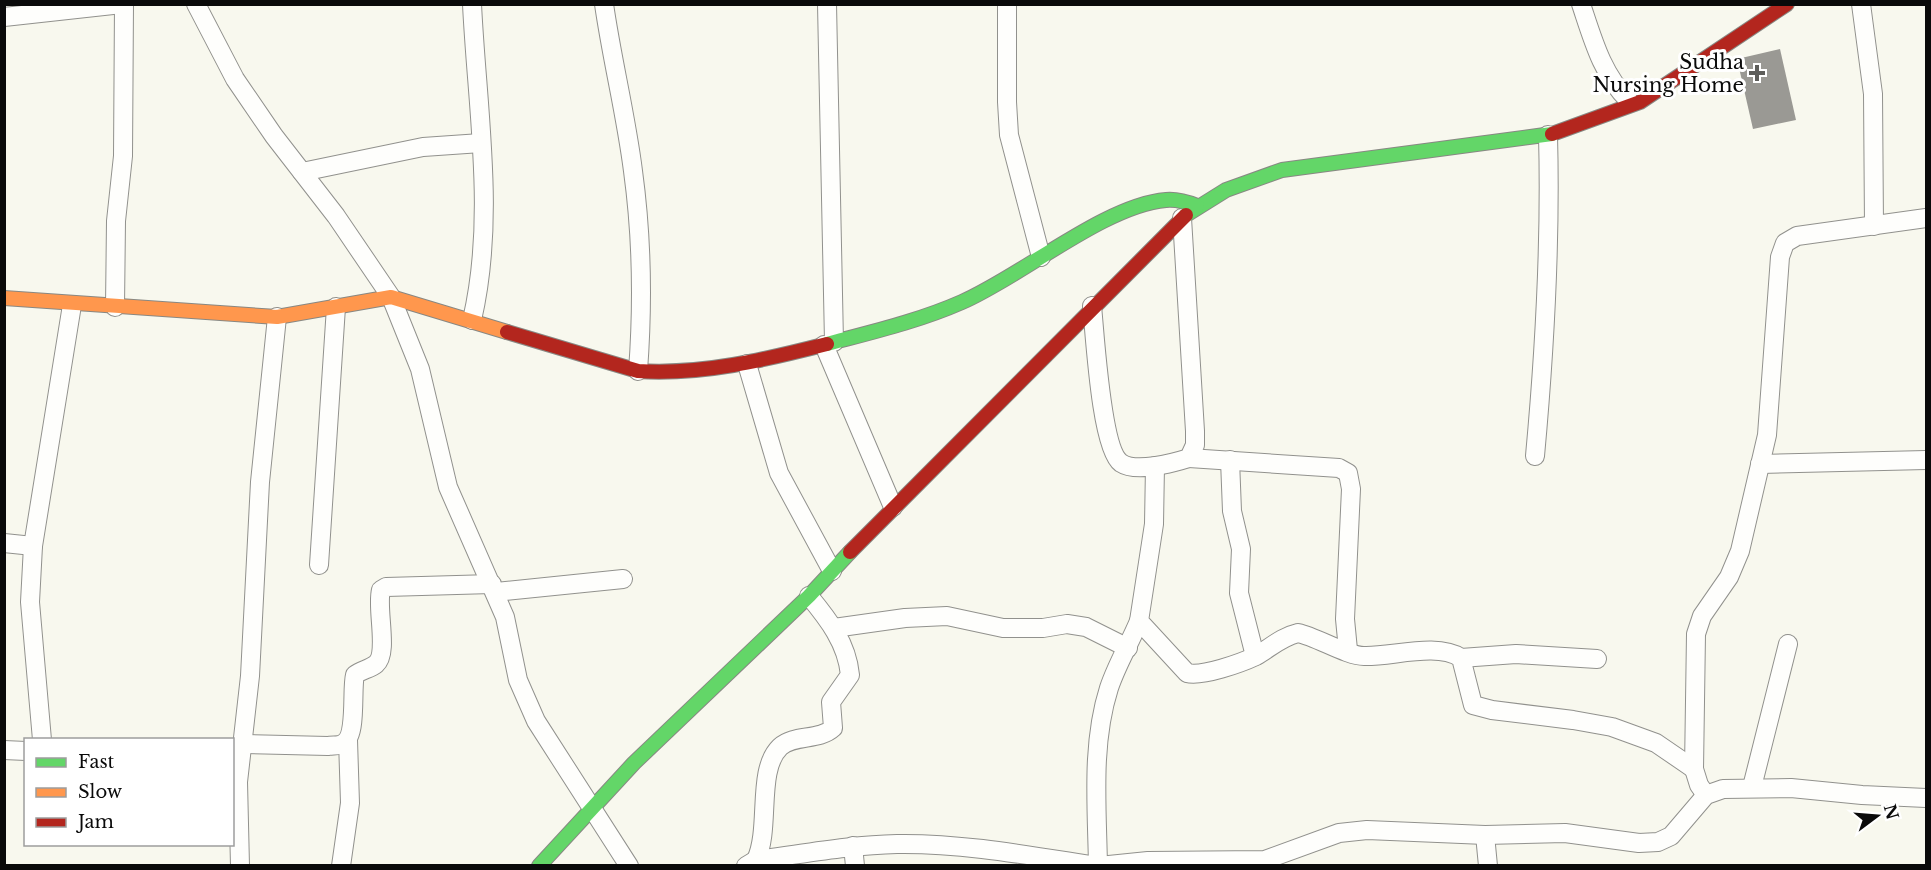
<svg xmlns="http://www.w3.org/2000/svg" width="1931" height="870" font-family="'Libre Baskerville',serif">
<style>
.building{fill:#9a9994}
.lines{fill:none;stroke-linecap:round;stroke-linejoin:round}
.street-casing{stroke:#91918d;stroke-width:20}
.fast-casing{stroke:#888883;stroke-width:16}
.slow-casing{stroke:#888883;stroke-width:16}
.jam-casing{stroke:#888883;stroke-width:16}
.street{stroke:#fefefc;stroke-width:18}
.fast{stroke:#63d668;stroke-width:14}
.slow{stroke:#ff974d;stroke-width:14}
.jam{stroke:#b3261e;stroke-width:14}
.poi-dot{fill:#5d5d5a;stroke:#fff;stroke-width:2}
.labels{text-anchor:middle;stroke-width:6;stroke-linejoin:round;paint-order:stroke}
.poi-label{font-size:20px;fill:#0a0a0a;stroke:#fff;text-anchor:end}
</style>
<rect width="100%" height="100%" fill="#f8f8ee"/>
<path class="building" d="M 1780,49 L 1796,120 L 1753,129 L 1737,59 Z"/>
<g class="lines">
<defs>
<g id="street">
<path d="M 196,4 L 235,79 L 274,136 L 336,216 L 391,297 L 420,369 L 448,487 L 505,617 L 518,680 L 536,721 L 629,866"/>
<path d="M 604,4 C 612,60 626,115 633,171 C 642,237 643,304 638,371"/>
<path d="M 827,4 L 834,342"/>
<path d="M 1007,4 L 1007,102 L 1009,135 L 1041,257"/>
<path d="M 1581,4 C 1593,40 1602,74 1629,101"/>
<path d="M 1861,4 L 1873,94 L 1874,226"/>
<path d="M 4,17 L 122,4"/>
<path d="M 302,172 L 423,147 L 481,143"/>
<path d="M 1092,306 C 1095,334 1101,449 1121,463 C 1136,473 1173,463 1189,458 L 1195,445 L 1195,431 L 1182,218"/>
<path d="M 115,307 L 116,221 L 123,156 L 124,4"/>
<path d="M 472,320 C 496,217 477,109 472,4"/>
<path d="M 824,345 L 893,507"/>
<path d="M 747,364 L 779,473 L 832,571"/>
<path d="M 1535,456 C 1545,347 1551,245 1548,135"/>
<path d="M 1189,458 L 1339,468 L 1348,473 L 1351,489 L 1345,619 L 1348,650"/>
<path d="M 1230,460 L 1232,511 L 1241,549 L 1239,593 L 1255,656"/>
<path d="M 1760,464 L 1926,460"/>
<path d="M 1155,466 L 1154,524 L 1139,621 L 1187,673 C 1202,677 1241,663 1256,656 C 1270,648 1281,637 1298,633 C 1317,637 1347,656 1364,656 C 1392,657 1437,642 1461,658 L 1473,705 L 1492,710 L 1573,720 L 1612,727 L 1656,743 L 1694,769"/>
<path d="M 4,543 L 33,546"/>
<path d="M 319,565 L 336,307"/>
<path d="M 496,592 L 623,579"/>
<path d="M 834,628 L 905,618 L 947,616 L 1003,628 L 1043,628 L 1067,624 L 1086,627 L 1128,648"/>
<path d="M 1461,658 L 1516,654 L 1597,659"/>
<path d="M 42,740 L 30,602 L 33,546 L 72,305"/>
<path d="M 242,744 L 328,746 C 332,745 339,746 342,744 C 358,738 351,690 355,675 C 361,670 370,669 376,664 C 389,653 376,608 381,590 L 386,587 L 492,584"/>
<path d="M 4,750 L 26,751"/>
<path d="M 1752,787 L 1788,644"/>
<path d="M 1706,795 L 1699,785 L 1694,769 L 1696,634 L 1702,616 L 1729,577 L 1740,551 L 1767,435 L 1780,257 L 1785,243 L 1797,236 L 1926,218"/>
<path d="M 1485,835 L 1488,866"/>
<path d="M 853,846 L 855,866"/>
<path d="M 756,860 C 771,828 756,770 780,747 C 794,734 819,741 833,728 L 831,702 L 850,675 C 847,643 828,619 809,596"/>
<path d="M 240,866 L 238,782 L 250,676 L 260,482 L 277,317"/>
<path d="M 341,866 L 350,803 L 348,740"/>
<path d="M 746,866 L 756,860 C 803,854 849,845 897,844 C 963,843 1032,856 1097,866"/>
<path d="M 1098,866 C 1097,807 1091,744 1109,688 C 1117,664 1130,643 1139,621"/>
<path d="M 1099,866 L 1148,861 L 1265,860 L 1339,833 L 1367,830 L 1485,835 L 1565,833 L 1639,843 L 1658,842 L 1671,836 L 1706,795 L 1723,789 L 1791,788 L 1862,795 L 1926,798"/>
</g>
<g id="fast">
<path d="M 1186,215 L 1226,190 L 1282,170 L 1552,134"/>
<path d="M 827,344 C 872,332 919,321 962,302 C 1022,276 1105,205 1166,200 C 1177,199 1187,202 1197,206"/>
<path d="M 539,866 L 634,763 L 809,596 L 850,552"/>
</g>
<path id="slow" d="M 4,298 L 277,317 L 391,297 L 507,332"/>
<g id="jam">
<path d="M 1552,134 L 1640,102 L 1787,4"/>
<path d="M 507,332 L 638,371 C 703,375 764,360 827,344"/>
<path d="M 850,552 L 1186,215"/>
</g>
</defs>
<use href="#street" class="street-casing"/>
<use href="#fast" class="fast-casing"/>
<use href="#slow" class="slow-casing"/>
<use href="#jam" class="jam-casing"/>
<use href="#street" class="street"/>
<use href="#fast" class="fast"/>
<use href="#slow" class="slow"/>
<use href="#jam" class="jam"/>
</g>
<path class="poi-dot" d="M1754 64h6v6h6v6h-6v6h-6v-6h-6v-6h6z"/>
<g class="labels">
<g class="poi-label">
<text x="1744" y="69">Sudha<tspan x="1744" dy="23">Nursing Home</tspan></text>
</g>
</g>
<rect width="1931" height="870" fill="none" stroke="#0a0a0a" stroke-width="12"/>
<rect x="24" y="738" width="210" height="108" fill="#ffffff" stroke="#9d9d9d" stroke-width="1.5"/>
<rect x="36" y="758" width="30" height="9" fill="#63d668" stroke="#9d9d9d" stroke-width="1.5"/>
<text x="78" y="768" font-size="18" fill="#0a0a0a">Fast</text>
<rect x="36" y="788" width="30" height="9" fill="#ff974d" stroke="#9d9d9d" stroke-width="1.5"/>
<text x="78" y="798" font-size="18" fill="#0a0a0a">Slow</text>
<rect x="36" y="818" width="30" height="9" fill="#b3261e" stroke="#9d9d9d" stroke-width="1.5"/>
<text x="78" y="828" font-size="18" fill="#0a0a0a">Jam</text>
<g transform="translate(1877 816) rotate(74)" stroke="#ffffff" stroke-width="4.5" paint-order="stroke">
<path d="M0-4.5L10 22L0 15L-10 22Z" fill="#0a0a0a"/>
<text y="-9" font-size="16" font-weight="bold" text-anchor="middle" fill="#0a0a0a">N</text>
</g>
</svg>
